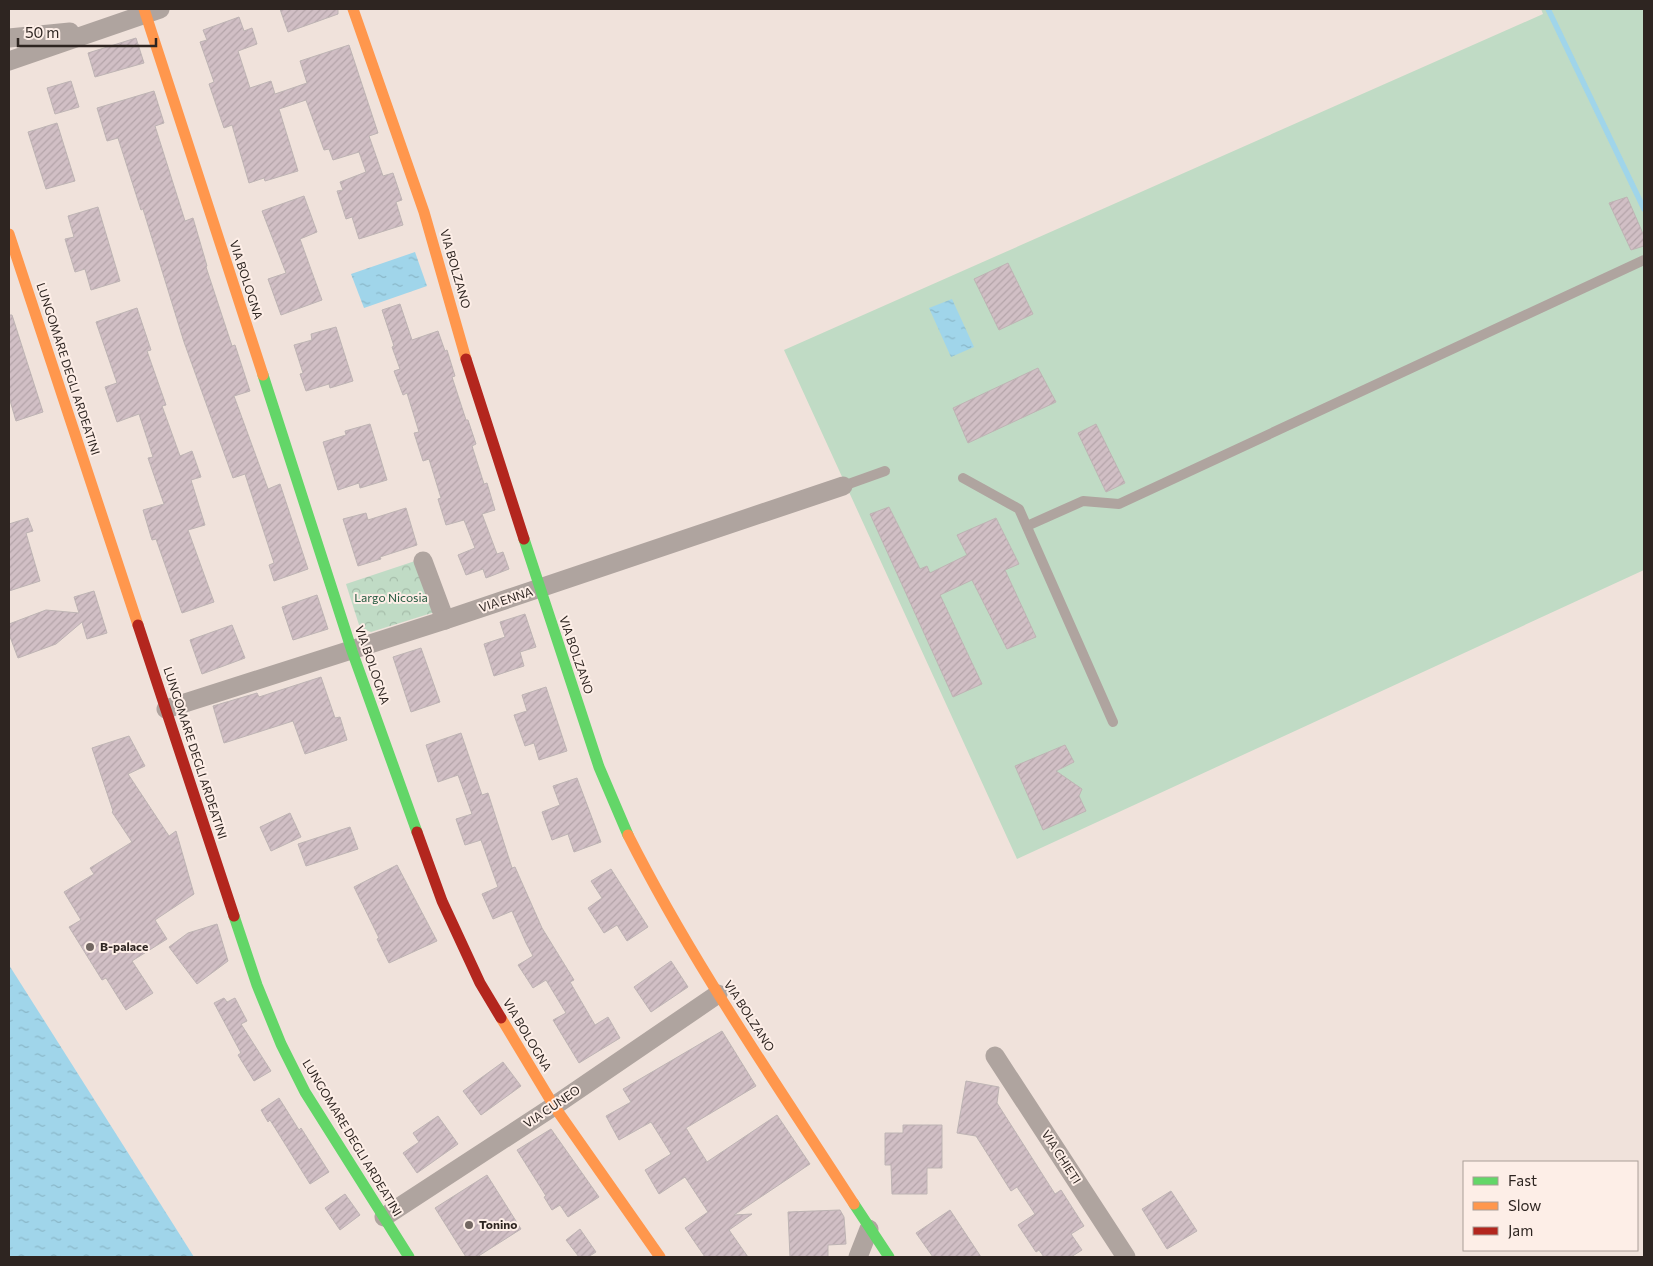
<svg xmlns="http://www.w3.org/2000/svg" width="1653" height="1266" font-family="Commissioner,sans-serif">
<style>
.grass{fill:#c0dbc5}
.park{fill:url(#park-crowns)}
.water{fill:url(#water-ripples)}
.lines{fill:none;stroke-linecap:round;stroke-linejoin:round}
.stream{stroke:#a0d5ea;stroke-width:5.5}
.building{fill:url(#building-hatch);stroke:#beb4b4}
.lane{stroke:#afa49f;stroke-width:10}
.street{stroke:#afa49f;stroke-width:19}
.fast{stroke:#63d668;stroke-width:11}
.slow{stroke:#ff974d;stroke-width:11}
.jam{stroke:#b3261e;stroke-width:11}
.poi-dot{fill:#726762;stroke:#fdeee7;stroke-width:2}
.labels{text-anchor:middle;stroke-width:4;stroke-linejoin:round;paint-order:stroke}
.street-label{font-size:12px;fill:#2e2521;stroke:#fdeee7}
.park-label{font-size:12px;fill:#245b40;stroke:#fdeee7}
.poi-label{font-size:12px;font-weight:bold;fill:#2e2521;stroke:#fdeee7;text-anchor:start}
</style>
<defs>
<pattern id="park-crowns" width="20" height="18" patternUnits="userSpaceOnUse" patternTransform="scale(1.25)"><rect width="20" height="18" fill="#c0dbc5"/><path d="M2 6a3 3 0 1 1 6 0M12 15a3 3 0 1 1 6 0" fill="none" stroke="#a5bca9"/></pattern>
<pattern id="water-ripples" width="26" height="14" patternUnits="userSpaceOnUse" patternTransform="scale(1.25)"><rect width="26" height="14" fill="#a0d5ea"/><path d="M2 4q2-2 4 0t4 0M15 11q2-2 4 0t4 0" fill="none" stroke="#8ab7c8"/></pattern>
<pattern id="building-hatch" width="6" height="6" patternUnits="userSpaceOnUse" patternTransform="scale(1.25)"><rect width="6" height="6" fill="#d1bfc5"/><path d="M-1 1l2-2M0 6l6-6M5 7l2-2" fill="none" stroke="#b4a4a9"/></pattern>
</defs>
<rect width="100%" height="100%" fill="#f0e2db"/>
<path class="grass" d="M 1541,9 L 1644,9 L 1644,570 L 1017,859 L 784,350 L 1543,14 Z"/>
<path class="park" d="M 418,560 L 435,612 L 371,632 L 360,628 L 346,584 Z"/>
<g class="water">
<path d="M 415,252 L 427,286 L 364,308 L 351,274 Z"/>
<path d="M 952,299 L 974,347 L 951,357 L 929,308 Z"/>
<path d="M 9,965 L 194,1257 L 9,1257 Z"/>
</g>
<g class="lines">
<path class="stream" d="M 1548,9 L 1644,209"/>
</g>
<g class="building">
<path d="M 280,9 L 338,9 L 338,14 L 288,32 Z"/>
<path d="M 239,17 L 244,31 L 252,28 L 257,44 L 238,51 L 250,88 L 271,81 L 275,94 L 307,83 L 300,61 L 349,45 L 378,133 L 369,136 L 383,176 L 393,173 L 402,200 L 396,202 L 403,225 L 359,239 L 352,217 L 346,219 L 337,191 L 343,190 L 340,182 L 366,172 L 359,152 L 333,160 L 329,149 L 324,150 L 306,100 L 279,109 L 298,171 L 265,181 L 264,178 L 249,183 L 232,125 L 224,128 L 209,84 L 214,82 L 200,42 L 207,40 L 203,30 Z"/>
<path d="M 136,38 L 144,63 L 95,77 L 88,53 Z"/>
<path d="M 71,81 L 79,107 L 55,114 L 47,88 Z"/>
<path d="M 154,91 L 164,123 L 155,126 L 185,221 L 193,218 L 207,266 L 206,267 L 232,346 L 235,345 L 250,391 L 234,396 L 268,489 L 280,484 L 308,569 L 274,581 L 269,565 L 274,563 L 245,474 L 233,478 L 184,342 L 143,209 L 141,210 L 118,138 L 107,141 L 97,108 Z"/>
<path d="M 57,123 L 75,181 L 46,189 L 28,132 Z"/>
<path d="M 304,196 L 317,232 L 300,239 L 322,300 L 281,315 L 268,279 L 286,273 L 262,211 Z"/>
<path d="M 1627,197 L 1644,236 L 1644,246 L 1631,250 L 1609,203 Z"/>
<path d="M 98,207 L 120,281 L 91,290 L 85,269 L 75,272 L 65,239 L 74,237 L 68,216 Z"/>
<path d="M 1008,263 L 1033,314 L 999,330 L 974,279 Z"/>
<path d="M 400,304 L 412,340 L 438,331 L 445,351 L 447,350 L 455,376 L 452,377 L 466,420 L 468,420 L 476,444 L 472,446 L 484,484 L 487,483 L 495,510 L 482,514 L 497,554 L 503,552 L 509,569 L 486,578 L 483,569 L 466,575 L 458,555 L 475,548 L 464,520 L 446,525 L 438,499 L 441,498 L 429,459 L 423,461 L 414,433 L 419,432 L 407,393 L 403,395 L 394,371 L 400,369 L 392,347 L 394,346 L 382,310 Z"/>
<path d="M 137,308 L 151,350 L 147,351 L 166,405 L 162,406 L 180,456 L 192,451 L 201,477 L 191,480 L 205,525 L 188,530 L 214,602 L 182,613 L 156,539 L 152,540 L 143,510 L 164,504 L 148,458 L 153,457 L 139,414 L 117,422 L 105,387 L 117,383 L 96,322 Z"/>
<path d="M 9,315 L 12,315 L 43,412 L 16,421 L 9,397 Z"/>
<path d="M 336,327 L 353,381 L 330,388 L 329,384 L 306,391 L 300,374 L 303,373 L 294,345 L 312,340 L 311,334 Z"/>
<path d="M 1038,368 L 1056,402 L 968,443 L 953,408 Z"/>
<path d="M 370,424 L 387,480 L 360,488 L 359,483 L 338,490 L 323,442 L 346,435 L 345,431 Z"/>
<path d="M 1096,424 L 1125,483 L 1106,492 L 1078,433 Z"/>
<path d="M 889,507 L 920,569 L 927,566 L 930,573 L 967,555 L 957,535 L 996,518 L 1019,564 L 1005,570 L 1036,637 L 1007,649 L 972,580 L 940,595 L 982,684 L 953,697 L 870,514 Z"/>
<path d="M 406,508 L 417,545 L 380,557 L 381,559 L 358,566 L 343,519 L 366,513 L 368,520 Z"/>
<path d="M 28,518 L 33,531 L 26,533 L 40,581 L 9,591 L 9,524 Z"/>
<path d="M 94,591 L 107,633 L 87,639 L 82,622 L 56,644 L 18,658 L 9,634 L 9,624 L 46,610 L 79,613 L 74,597 Z"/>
<path d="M 317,595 L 328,629 L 293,640 L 282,607 Z"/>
<path d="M 525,614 L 536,647 L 520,652 L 524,666 L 494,676 L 484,644 L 505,637 L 500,622 Z"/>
<path d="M 232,625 L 245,658 L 202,674 L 190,640 Z"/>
<path d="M 421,648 L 440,702 L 411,712 L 393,657 Z"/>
<path d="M 321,677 L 335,718 L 340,717 L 347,740 L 305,754 L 293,721 L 224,743 L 213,706 L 257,693 L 259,697 Z"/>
<path d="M 546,687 L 567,751 L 539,760 L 534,743 L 525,746 L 514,715 L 527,711 L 522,695 Z"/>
<path d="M 461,733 L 482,795 L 488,793 L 512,868 L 515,867 L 542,928 L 574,980 L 570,982 L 595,1025 L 608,1017 L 620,1038 L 579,1063 L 553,1020 L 566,1013 L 546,980 L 533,988 L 518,965 L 533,956 L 526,943 L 512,911 L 493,919 L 482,894 L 498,887 L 481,840 L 465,845 L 456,819 L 472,814 L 458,775 L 438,782 L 426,745 Z"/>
<path d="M 129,736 L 145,766 L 128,774 L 169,836 L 176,831 L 194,894 L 155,920 L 167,939 L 132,961 L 153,993 L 126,1010 L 106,978 L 102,980 L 69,927 L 81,920 L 64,892 L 94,874 L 90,868 L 132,842 L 112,812 L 113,811 L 92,748 Z"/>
<path d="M 1065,745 L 1074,762 L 1056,771 L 1082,789 L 1079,796 L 1086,811 L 1043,830 L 1015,766 Z"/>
<path d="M 577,778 L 601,842 L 574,852 L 568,834 L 552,840 L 542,812 L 560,805 L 553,786 Z"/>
<path d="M 290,813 L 301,837 L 271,851 L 260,827 Z"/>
<path d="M 350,827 L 358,849 L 306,866 L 298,844 Z"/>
<path d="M 397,865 L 437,941 L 389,963 L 377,939 L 379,938 L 354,887 Z"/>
<path d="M 611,869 L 648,927 L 627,941 L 617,925 L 604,933 L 588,908 L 602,898 L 591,881 Z"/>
<path d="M 217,924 L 228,961 L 197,984 L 169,947 L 188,933 Z"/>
<path d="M 671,961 L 688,987 L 651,1012 L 634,987 Z"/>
<path d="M 224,998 L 227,1002 L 235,998 L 247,1021 L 241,1024 L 271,1071 L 254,1081 L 238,1055 L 241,1053 L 214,1003 Z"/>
<path d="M 722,1031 L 756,1086 L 686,1128 L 707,1162 L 777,1115 L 810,1164 L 734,1215 L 752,1214 L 729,1230 L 748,1257 L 705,1257 L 685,1228 L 708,1212 L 685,1177 L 659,1194 L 645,1170 L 671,1154 L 651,1122 L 619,1140 L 606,1116 L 631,1102 L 623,1089 Z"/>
<path d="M 503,1062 L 521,1086 L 481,1115 L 463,1091 Z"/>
<path d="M 966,1081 L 999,1087 L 997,1103 L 1055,1194 L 1061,1190 L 1084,1226 L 1071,1234 L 1082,1250 L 1071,1257 L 1044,1257 L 1039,1250 L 1036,1252 L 1018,1225 L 1035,1214 L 1017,1187 L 1011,1191 L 976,1136 L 957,1133 Z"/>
<path d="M 279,1098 L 299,1130 L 301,1128 L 329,1172 L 310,1184 L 270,1120 L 268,1122 L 261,1110 Z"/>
<path d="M 438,1116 L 458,1144 L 417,1173 L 403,1153 L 419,1142 L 413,1133 Z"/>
<path d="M 903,1125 L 942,1125 L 942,1168 L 927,1168 L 927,1194 L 892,1194 L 891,1165 L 885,1165 L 885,1133 L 903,1133 Z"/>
<path d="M 551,1129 L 599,1197 L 568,1217 L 560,1205 L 552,1210 L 544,1197 L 546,1196 L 517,1150 Z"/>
<path d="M 487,1175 L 521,1229 L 477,1257 L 466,1257 L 435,1208 Z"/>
<path d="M 1171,1191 L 1197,1231 L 1167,1249 L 1142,1209 Z"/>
<path d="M 345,1194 L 360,1215 L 340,1230 L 325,1208 Z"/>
<path d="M 840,1210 L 844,1217 L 846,1244 L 828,1245 L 828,1257 L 790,1257 L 788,1212 Z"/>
<path d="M 950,1210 L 981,1257 L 933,1257 L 916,1233 Z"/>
<path d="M 580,1229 L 596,1252 L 588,1257 L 579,1257 L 566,1240 Z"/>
</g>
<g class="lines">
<g class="lane">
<path d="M 963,478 L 1019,509 L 1113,722"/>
<path d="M 843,486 L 885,471"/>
<path d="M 1027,526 L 1083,501 L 1119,504 L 1644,260"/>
</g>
<g class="street">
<path d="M 9,38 L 70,32"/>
<path d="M 9,61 L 160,9"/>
<path d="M 423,561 L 445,620"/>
<path d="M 166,709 L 445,620 L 843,486"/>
<path d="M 995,1056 L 1126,1257"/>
<path d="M 384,1217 L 554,1106 L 718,994"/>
<path d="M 858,1257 L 869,1229"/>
</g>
<g class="fast">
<path d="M 263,375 L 352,651 L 417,832"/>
<path d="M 524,539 L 599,767 L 628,835"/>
<path d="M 234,916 L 257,985 L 281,1044 L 305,1092 L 409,1257"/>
<path d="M 854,1204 L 889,1257"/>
</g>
<g class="slow">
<path d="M 144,9 L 263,375"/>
<path d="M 353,9 L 424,212 L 466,359"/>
<path d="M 9,234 L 138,625"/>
<path d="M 628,835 C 693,964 776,1083 854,1204"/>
<path d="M 501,1018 L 554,1106 L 660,1257"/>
</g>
<g class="jam">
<path d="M 466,359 L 524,539"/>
<path d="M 138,625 L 234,916"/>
<path d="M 417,832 L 442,901 L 480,983 L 501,1018"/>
</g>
</g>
<g class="poi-dot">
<circle cx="90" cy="947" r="5"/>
<circle cx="469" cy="1225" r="5"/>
</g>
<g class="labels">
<g class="street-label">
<text transform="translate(455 269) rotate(74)" y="4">VIA BOLZANO</text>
<text transform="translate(246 280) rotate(72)" y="4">VIA BOLOGNA</text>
<text transform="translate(68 369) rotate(72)" y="4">LUNGOMARE DEGLI ARDEATINI</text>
<text transform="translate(506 600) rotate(-18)" y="4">VIA ENNA</text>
<text transform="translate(576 655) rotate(71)" y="4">VIA BOLZANO</text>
<text transform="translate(372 665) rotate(71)" y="4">VIA BOLOGNA</text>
<text transform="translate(195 753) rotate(72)" y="4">LUNGOMARE DEGLI ARDEATINI</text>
<text transform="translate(749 1016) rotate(57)" y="4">VIA BOLZANO</text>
<text transform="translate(527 1035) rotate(59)" y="4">VIA BOLOGNA</text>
<text transform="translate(552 1107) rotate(-34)" y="4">VIA CUNEO</text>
<text transform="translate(352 1138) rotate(59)" y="4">LUNGOMARE DEGLI ARDEATINI</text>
<text transform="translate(1061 1157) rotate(57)" y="4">VIA CHIETI</text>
</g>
<g class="park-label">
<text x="391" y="602">Largo Nicosia</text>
</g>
<g class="poi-label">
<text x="100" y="951">B-palace</text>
<text x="479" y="1229">Tonino</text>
</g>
</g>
<rect width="1653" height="1266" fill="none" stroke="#2e2521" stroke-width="20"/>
<rect x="1463" y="1161" width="175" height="90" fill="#fdeee7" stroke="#aa9e98"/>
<rect x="1473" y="1177" width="25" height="8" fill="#63d668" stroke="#aa9e98"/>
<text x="1508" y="1186" font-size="15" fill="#2e2521">Fast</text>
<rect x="1473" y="1202" width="25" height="8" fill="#ff974d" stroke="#aa9e98"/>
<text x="1508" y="1211" font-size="15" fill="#2e2521">Slow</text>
<rect x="1473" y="1227" width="25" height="8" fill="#b3261e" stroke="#aa9e98"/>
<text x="1508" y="1236" font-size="15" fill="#2e2521">Jam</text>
<path d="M18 38v8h138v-8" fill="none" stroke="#2e2521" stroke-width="2.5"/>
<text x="25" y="38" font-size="15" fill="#2e2521" stroke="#fdeee7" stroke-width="4" paint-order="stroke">50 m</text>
</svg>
